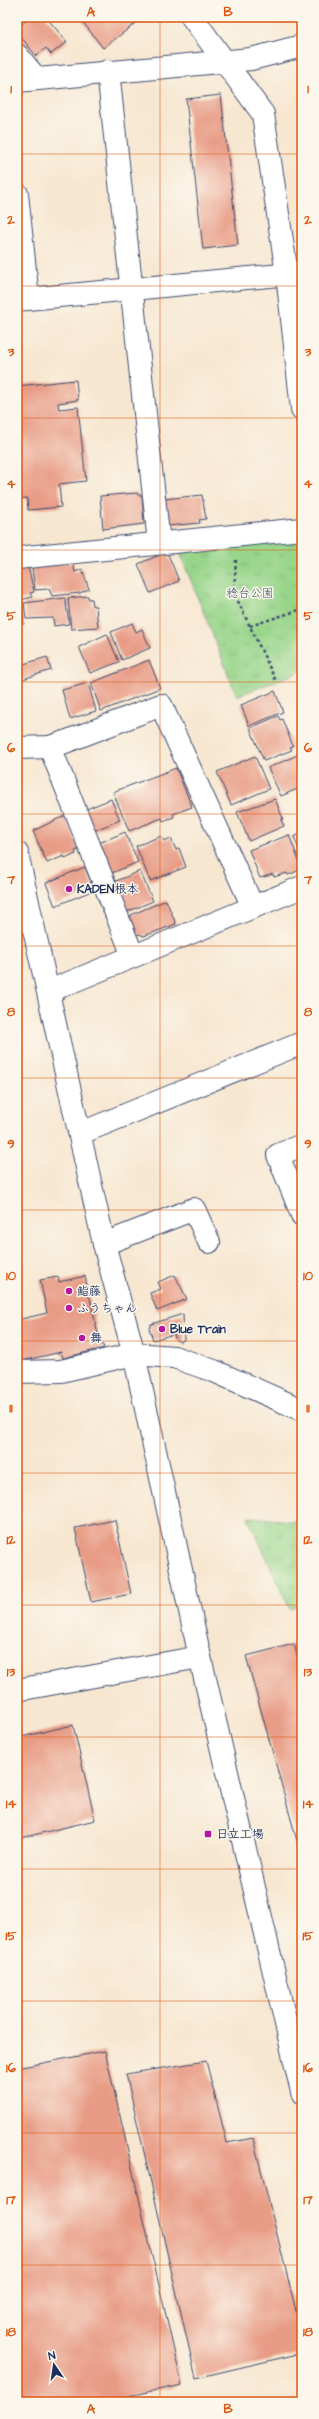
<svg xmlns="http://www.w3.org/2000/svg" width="319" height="2419" font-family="'Architects Daughter','Klee One',sans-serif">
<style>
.park{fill:url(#park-tufts);stroke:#5a8274}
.building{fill:#e89c86}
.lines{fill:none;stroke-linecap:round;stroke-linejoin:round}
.minor-casing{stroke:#3c4b6f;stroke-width:24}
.path{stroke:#3c4b6f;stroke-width:2.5;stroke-dasharray:3 3;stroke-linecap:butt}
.minor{stroke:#fff;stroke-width:22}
.grid{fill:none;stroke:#de5710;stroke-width:1;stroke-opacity:0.55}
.poi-dot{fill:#b5179e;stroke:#fbf7ec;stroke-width:1.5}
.labels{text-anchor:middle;stroke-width:3;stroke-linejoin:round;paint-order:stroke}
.park-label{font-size:12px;fill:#3a5869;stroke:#fbf7ec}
.poi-label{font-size:12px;font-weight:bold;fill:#1b2f5e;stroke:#fbf7ec;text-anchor:start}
.neatline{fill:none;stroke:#de5710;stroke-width:1.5}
.grid-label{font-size:13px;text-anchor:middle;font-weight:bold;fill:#de5710}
</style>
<defs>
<pattern id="park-tufts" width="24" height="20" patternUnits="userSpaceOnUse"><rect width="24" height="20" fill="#98d58a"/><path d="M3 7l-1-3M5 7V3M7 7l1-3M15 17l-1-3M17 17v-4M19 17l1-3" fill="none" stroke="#82b77a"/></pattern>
</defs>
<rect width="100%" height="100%" fill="#fbf7ec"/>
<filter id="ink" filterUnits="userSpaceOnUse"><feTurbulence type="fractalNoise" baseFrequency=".025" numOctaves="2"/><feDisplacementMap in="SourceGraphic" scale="8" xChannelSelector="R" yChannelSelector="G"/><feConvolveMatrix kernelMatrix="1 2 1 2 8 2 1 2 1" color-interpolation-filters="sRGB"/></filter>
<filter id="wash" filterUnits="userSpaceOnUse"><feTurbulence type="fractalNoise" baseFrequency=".012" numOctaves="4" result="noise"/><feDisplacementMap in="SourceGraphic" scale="16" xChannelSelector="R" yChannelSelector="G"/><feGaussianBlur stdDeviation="0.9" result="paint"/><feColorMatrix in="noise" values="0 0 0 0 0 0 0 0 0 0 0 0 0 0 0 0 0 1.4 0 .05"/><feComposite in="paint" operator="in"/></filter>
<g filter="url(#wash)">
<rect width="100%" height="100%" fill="#f7e7d1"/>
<g class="park">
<path d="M 302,536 L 302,671 L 237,696 L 178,548 Z"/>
<path d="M 248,1517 L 302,1522 L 302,1603 L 290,1609 Z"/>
</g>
<g id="blocks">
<g class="building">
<path d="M 17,17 L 27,17 L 19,23 Z"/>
<path d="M 31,17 L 46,17 L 67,42 L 51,54 L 46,48 L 36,56 L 17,32 L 17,28 Z"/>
<path d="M 79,17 L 144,17 L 103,48 Z"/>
<path d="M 221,95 L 238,245 L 203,249 L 186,99 Z"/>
<path d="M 76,380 L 78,400 L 58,403 L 59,409 L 78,407 L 86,481 L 59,484 L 61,507 L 28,510 L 27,498 L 17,499 L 17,414 L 22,413 L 21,406 L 17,406 L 17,386 Z"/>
<path d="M 137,493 L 138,495 L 142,495 L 144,524 L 103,529 L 100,496 Z"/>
<path d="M 202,495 L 206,519 L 199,520 L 200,523 L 167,526 L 164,499 Z"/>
<path d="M 167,552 L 179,581 L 150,593 L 138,564 Z"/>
<path d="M 73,562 L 75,572 L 82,569 L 89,589 L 80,593 L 52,596 L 49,589 L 35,590 L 32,567 Z"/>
<path d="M 28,566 L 34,592 L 30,593 L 32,597 L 20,600 L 19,595 L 17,596 L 17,569 Z"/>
<path d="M 88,596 L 89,599 L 92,599 L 93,606 L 96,606 L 98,627 L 71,629 L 68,598 Z"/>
<path d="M 65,598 L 69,624 L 54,626 L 53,618 L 26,619 L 24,603 Z"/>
<path d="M 17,605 L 22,605 L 24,624 L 17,624 Z"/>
<path d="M 132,623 L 136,632 L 142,629 L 150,648 L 122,660 L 111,632 Z"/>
<path d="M 107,634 L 119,662 L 90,673 L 79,647 Z"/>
<path d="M 47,657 L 51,670 L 17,681 L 17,666 Z"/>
<path d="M 149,660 L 160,688 L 101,711 L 91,683 Z"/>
<path d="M 88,683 L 96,711 L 70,719 L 62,690 Z"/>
<path d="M 275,691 L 283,712 L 249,726 L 241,705 Z"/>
<path d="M 278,716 L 280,720 L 282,719 L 293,746 L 290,748 L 292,750 L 264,761 L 250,728 Z"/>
<path d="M 302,753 L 302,787 L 281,796 L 268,768 Z"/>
<path d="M 255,756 L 269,789 L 231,805 L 217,772 Z"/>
<path d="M 176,768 L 192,807 L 173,814 L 174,817 L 163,821 L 162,818 L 129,831 L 113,792 Z"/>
<path d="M 111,799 L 120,820 L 93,831 L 84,810 Z"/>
<path d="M 275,799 L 283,819 L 281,820 L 284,826 L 249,841 L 237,812 Z"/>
<path d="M 66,815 L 79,850 L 75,851 L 76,854 L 65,859 L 64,856 L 47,863 L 33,831 Z"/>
<path d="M 125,832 L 138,862 L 112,873 L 99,843 Z"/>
<path d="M 302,833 L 302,857 L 294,837 Z"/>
<path d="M 289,835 L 302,869 L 288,875 L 287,873 L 274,877 L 273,874 L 260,878 L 249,850 Z"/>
<path d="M 161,836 L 164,841 L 171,838 L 176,850 L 179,848 L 186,867 L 150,881 L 136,846 Z"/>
<path d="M 85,867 L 94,890 L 55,906 L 46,883 Z"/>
<path d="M 140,871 L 153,901 L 127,912 L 114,882 Z"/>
<path d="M 166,900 L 176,924 L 144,936 L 139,934 L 134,936 L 127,919 L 131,917 L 131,915 Z"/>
<path d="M 175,1275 L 187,1299 L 157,1311 L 150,1293 L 161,1289 L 158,1282 Z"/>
<path d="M 85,1276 L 100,1343 L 102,1343 L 104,1348 L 63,1358 L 61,1352 L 22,1361 L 21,1357 L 17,1358 L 17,1320 L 47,1313 L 40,1280 L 58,1277 L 59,1282 Z"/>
<path d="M 183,1314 L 184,1340 L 180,1342 L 176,1340 L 174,1334 L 153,1340 L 149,1328 L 151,1324 Z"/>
<path d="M 115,1520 L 131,1594 L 91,1602 L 75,1528 Z"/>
<path d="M 294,1644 L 302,1674 L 302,1859 L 246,1656 Z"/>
<path d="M 73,1725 L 95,1820 L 17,1839 L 17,1738 Z"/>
<path d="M 105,2051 L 182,2385 L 98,2402 L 17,2402 L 17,2068 Z"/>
<path d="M 206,2061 L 227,2143 L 253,2138 L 302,2335 L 302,2353 L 196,2378 L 126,2074 Z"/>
</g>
</g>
</g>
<g filter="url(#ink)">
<use href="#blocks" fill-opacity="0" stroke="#3c4b6f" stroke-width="1"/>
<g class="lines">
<defs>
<g id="minor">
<path d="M 192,17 L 263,114 L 287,274 L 302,409"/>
<path d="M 17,55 L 36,78"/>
<path d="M 108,71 L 159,543"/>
<path d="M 17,81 L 251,59 L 302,46"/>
<path d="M 17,194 L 28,299"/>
<path d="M 17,300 L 301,273"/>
<path d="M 17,558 L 302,529"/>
<path d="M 50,747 L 133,956"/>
<path d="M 17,748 L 50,747 L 65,742 L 161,705 L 252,905"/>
<path d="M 17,853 L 104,1244 L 134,1354 L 200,1657 L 302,2092"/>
<path d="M 49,994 L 59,987 L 302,887"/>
<path d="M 81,1133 L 302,1043"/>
<path d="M 302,1145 L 278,1155 L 302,1215"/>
<path d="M 104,1244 L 194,1209 L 209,1242"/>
<path d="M 17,1372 L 61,1371 L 134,1354 L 174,1357 L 214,1371 L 302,1410"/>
<path d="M 17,1690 L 200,1657"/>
</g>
</defs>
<use href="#minor" class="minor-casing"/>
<g class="path">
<path d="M 236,560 L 234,593 L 276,681"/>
<path d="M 250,626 L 302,609"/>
</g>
<use href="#minor" class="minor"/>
</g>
</g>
<path class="grid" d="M 160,17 L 160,2402M 17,154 L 302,154M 17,286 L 302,286M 17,418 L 302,418M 17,550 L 302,550M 17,682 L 302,682M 17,814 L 302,814M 17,946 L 302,946M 17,1078 L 302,1078M 17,1210 L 302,1210M 17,1341 L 302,1341M 17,1473 L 302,1473M 17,1605 L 302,1605M 17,1737 L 302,1737M 17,1869 L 302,1869M 17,2001 L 302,2001M 17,2133 L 302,2133M 17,2265 L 302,2265"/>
<g class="poi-dot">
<circle cx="69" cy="889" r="4"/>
<circle cx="69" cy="1291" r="4"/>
<circle cx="69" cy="1308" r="4"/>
<circle cx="162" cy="1329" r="4"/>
<circle cx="82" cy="1338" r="4"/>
<rect x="204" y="1830" width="8" height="8" rx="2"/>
</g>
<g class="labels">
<g class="park-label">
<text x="250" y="597">稔台公園</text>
</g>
<g class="poi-label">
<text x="77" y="893">KADEN根本</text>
<text x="77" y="1295">鮨藤</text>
<text x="77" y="1312">ふうちゃん</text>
<text x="170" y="1333">Blue Train</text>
<text x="90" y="1342">舞</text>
<text x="216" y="1838">日立工場</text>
</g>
</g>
<rect width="319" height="2419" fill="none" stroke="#fbf7ec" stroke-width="44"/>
<g transform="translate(54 2365) rotate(347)" stroke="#fbf7ec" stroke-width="3" paint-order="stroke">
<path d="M0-3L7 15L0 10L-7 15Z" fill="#1b2f5e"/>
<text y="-6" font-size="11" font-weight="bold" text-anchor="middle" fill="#1b2f5e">N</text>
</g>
<rect x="22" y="22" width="275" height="2375" class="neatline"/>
<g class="grid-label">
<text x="91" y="16">A</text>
<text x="228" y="16">B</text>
<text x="11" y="93">1</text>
<text x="308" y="93">1</text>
<text x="11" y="224">2</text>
<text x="308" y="224">2</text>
<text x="11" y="356">3</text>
<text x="308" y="356">3</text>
<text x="11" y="488">4</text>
<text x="308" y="488">4</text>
<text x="11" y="620">5</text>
<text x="308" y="620">5</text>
<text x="11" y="752">6</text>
<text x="308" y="752">6</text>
<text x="11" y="884">7</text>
<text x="308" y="884">7</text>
<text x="11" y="1016">8</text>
<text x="308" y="1016">8</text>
<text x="11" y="1148">9</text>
<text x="308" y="1148">9</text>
<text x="11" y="1280">10</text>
<text x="308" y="1280">10</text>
<text x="11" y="1412">11</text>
<text x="308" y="1412">11</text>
<text x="11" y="1544">12</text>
<text x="308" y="1544">12</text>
<text x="11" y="1676">13</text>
<text x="308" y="1676">13</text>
<text x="11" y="1808">14</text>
<text x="308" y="1808">14</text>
<text x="11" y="1940">15</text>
<text x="308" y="1940">15</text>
<text x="11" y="2072">16</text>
<text x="308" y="2072">16</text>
<text x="11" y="2204">17</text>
<text x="308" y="2204">17</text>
<text x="11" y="2336">18</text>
<text x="308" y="2336">18</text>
<text x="91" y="2413">A</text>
<text x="228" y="2413">B</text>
</g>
</svg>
